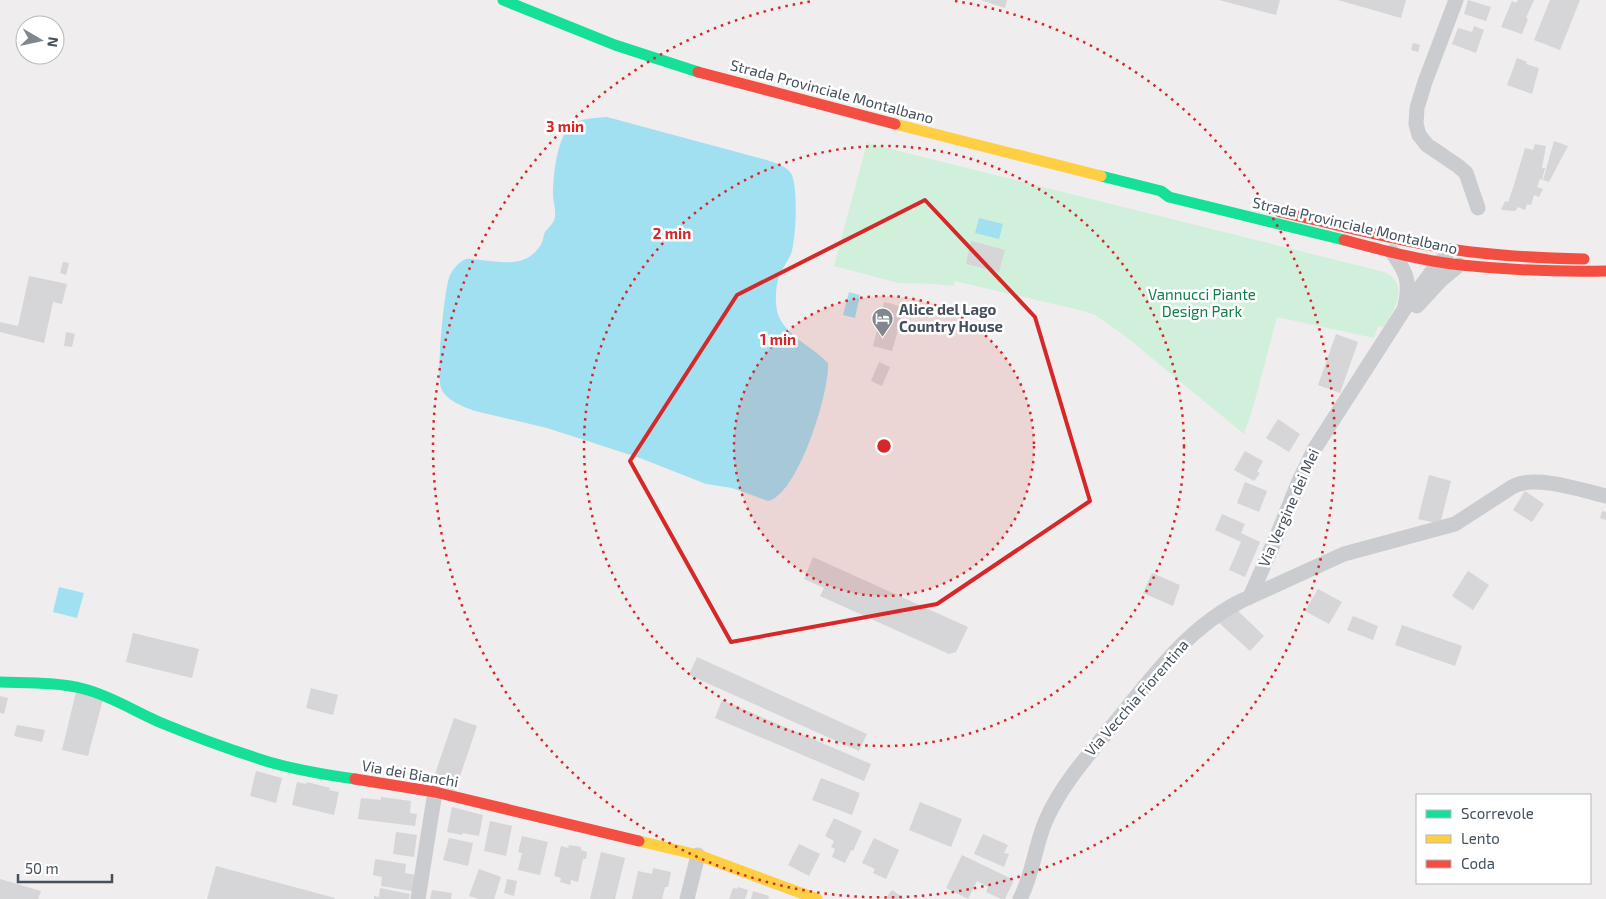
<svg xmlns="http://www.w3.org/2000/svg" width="1606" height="899" font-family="'Exo 2',sans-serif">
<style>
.green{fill:#d0f0db}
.water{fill:#a1e0f0}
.building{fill:#d6d5d7}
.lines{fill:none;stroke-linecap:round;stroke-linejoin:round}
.street{stroke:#cacccf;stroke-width:15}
.fast{stroke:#16e098;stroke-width:11}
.slow{stroke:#ffcf43;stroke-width:11}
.jam{stroke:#f24e42;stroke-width:11}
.marked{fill:none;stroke:#d62828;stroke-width:4;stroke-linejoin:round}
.ring{fill:none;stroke:#d62828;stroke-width:2.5;stroke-dasharray:2.5 5}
.labels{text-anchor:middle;stroke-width:5;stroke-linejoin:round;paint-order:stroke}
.street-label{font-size:15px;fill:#44505b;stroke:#fff}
.park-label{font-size:15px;fill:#108148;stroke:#fff}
.poi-label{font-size:15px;font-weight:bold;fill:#44505b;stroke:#fff;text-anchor:start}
.centre{fill:#d62828;stroke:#fff;stroke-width:2.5}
.ring-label{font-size:15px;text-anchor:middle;font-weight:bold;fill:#d62828;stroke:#fff;stroke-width:5;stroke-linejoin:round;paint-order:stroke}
</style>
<rect width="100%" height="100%" fill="#efeded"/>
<path class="green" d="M 867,143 L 1384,272 C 1411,284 1394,310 1384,327 L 1378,326 L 1374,338 L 1277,317 L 1254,404 L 1244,434 L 1125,336 L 1095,315 L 1084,311 L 955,281 L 953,286 L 936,284 L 899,283 L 834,266 Z"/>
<g class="water">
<path d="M 607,117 L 759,158 C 769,161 783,164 790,172 C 799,182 796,241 791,254 C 788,261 783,267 780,274 C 775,286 774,308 780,319 C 790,338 814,348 828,363 C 830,391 798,495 768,501 L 732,488 L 706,484 L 640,458 L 547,428 L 475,411 C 464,407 445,400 441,388 C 436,376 444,288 450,275 C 453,269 460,261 466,259 C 470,258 477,260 481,260 C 503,262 525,268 540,246 C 543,242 543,237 545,232 C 549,227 554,223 555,217 C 556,209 553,201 553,194 C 553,176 557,133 574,123 C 584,118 596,118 607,117 Z"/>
<path d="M 979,218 L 1003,224 L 999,239 L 975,233 Z"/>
<path d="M 849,292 L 860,295 L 855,318 L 843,315 Z"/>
<path d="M 59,587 L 84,593 L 77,618 L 53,612 Z"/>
</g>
<g class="building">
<path d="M 981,0 L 1007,0 L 1005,8 Z"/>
<path d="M 1219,0 L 1280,0 L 1276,15 Z"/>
<path d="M 1338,0 L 1406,0 L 1401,18 Z"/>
<path d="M 1468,0 L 1491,7 L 1486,21 L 1464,14 Z"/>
<path d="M 1518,0 L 1534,0 L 1526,18 L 1528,19 L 1522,34 L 1501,27 L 1512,1 L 1516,3 Z"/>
<path d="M 1550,0 L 1580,0 L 1560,50 L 1534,40 Z"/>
<path d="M 1474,26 L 1484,30 L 1476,53 L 1452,44 L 1458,28 L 1472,32 Z"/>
<path d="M 1413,43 L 1420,45 L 1418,52 L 1411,50 Z"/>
<path d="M 1517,58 L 1527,62 L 1526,64 L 1539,68 L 1532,94 L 1507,85 Z"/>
<path d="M 1554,141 L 1568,146 L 1549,182 L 1543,180 Z"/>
<path d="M 1535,144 L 1546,146 L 1542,168 L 1545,168 L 1542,180 L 1540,179 L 1537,187 L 1543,189 L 1539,197 L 1534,195 L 1531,205 L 1527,204 L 1525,210 L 1518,207 L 1515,211 L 1501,210 L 1505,201 L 1508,202 L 1513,188 L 1525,148 L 1533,150 Z"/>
<path d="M 971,241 L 1005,250 L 999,272 L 966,264 Z"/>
<path d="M 63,262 L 69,263 L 66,275 L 60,273 Z"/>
<path d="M 29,276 L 67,284 L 62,304 L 53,302 L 44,343 L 0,332 L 0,322 L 18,326 Z"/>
<path d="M 884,302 L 911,309 L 908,318 L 902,316 L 892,351 L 873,346 Z"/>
<path d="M 66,332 L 75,334 L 72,347 L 64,346 Z"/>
<path d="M 1336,334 L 1358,342 L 1340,393 L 1318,385 Z"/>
<path d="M 879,362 L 890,367 L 882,386 L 871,381 Z"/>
<path d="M 1278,419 L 1300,434 L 1289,452 L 1266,438 Z"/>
<path d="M 1245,451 L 1263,461 L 1257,472 L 1260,473 L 1254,481 L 1234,470 Z"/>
<path d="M 1429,475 L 1451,481 L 1440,524 L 1418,519 Z"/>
<path d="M 1245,482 L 1267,491 L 1259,512 L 1237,503 Z"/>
<path d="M 1525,491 L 1544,504 L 1532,522 L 1513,510 Z"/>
<path d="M 1602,511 L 1606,512 L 1606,520 L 1600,518 Z"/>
<path d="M 1222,514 L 1245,524 L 1241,533 L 1260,542 L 1245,577 L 1229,570 L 1241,542 L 1215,530 Z"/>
<path d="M 813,557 L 968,627 L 956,652 L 949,654 L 820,596 L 824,588 L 804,579 Z"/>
<path d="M 1468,571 L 1489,585 L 1473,610 L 1452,596 Z"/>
<path d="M 1152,573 L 1180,585 L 1173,606 L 1143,593 Z"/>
<path d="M 1318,589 L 1342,602 L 1329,624 L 1305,611 Z"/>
<path d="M 1235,608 L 1264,636 L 1250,651 L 1217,621 Z"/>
<path d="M 1353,616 L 1378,626 L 1373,640 L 1347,630 Z"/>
<path d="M 1402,625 L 1462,646 L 1455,666 L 1395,645 Z"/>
<path d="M 133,633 L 199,649 L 192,678 L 126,662 Z"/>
<path d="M 697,657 L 867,734 L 859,751 L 689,675 Z"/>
<path d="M 311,688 L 338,695 L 333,715 L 306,708 Z"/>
<path d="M 76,692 L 103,699 L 88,756 L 62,750 Z"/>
<path d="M 0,696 L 8,698 L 4,714 L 0,713 Z"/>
<path d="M 722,700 L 871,764 L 864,781 L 715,718 Z"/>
<path d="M 454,718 L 477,726 L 455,791 L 432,783 Z"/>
<path d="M 17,725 L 45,730 L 42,742 L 14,736 Z"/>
<path d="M 256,771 L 282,778 L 276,803 L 250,796 Z"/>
<path d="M 821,778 L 860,793 L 852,815 L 812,800 Z"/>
<path d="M 297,782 L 306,784 L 307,782 L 330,788 L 329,790 L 339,792 L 334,815 L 292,805 Z"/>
<path d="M 381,797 L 411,801 L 410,813 L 417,814 L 415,826 L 358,819 L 361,798 L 381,800 Z"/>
<path d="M 920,802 L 962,819 L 951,847 L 909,830 Z"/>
<path d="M 452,807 L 483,815 L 479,836 L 463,833 L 462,835 L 447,832 Z"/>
<path d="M 834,818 L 862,831 L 853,851 L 851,850 L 845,863 L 832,857 L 835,849 L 831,847 L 834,841 L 825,836 Z"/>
<path d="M 490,821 L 512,826 L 506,856 L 484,851 Z"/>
<path d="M 396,832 L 417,835 L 414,857 L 393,854 Z"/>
<path d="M 983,834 L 1008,845 L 1004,853 L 1009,854 L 1004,867 L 974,854 Z"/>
<path d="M 522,836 L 548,842 L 540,875 L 518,870 L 522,853 L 518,852 Z"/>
<path d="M 449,838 L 473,843 L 468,866 L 443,860 Z"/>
<path d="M 874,838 L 899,850 L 886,879 L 873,873 L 875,869 L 862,863 Z"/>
<path d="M 799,844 L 820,854 L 809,876 L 788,865 Z"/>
<path d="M 569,845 L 581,847 L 581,850 L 587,852 L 586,859 L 583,859 L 578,882 L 571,880 L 570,885 L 560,882 L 561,878 L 554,876 L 561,846 L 568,848 Z"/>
<path d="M 601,852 L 625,858 L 615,899 L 590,899 Z"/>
<path d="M 962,855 L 1014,880 L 1005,899 L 1001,899 L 986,892 L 988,887 L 977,881 L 968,899 L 946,888 Z"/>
<path d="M 375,859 L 406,864 L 405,873 L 415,875 L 412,891 L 381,886 L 382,877 L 373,875 Z"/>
<path d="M 216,866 L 335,898 L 334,899 L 207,899 Z"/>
<path d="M 653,868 L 671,872 L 668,887 L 665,887 L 662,899 L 632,899 L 638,871 L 652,874 Z"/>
<path d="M 479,869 L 501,877 L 494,899 L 479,899 L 469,896 Z"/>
<path d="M 0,879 L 41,891 L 38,899 L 0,899 Z"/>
<path d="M 507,879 L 517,881 L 514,896 L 504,893 Z"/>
<path d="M 738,887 L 748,890 L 745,899 L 729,899 L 733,888 L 737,889 Z"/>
<path d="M 380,888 L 410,894 L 409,899 L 374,899 L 374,896 L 379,897 Z"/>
<path d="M 432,890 L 452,893 L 451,899 L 430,899 Z"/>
<path d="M 892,890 L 905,899 L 885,899 Z"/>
<path d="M 753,891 L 769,896 L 768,899 L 751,899 Z"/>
</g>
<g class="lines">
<g class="street">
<path d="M 1456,0 L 1425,82 L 1417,108 L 1416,124 L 1419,135 L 1427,145 L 1458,166 L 1466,173 L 1478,208"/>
<path d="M 1392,252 C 1406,272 1411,281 1405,306"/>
<path d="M 1417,306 L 1441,280 L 1459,265"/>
<path d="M 1250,597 L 1278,533 L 1299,481 L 1315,448 L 1405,308 L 1439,262 L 1446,257"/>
<path d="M 418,899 L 435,792"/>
<path d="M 687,899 L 698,855"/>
<path d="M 1020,899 C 1033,874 1035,845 1046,820 C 1062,784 1089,754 1114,724 C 1151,679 1187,628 1241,601 L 1344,554 L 1455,524 L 1512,487 C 1535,474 1581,490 1606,496"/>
</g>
<g class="fast">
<path d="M 503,0 L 615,45 L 698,72"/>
<path d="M 1101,176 L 1161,191 L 1169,197 L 1344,240"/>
<path d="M 0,682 C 27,683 57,682 84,689 C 112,696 137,713 164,724 C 198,738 234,751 269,762 C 297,770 326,775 355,779"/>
</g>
<g class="slow">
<path d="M 895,124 L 1101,176"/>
<path d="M 639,841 L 698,855 L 817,899"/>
</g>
<g class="jam">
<path d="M 698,72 L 895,124"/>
<path d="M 1280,212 C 1335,224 1389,239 1444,248 C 1490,256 1537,258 1584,259"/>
<path d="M 1344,240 C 1382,250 1422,261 1461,265 C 1509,270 1557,272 1606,271"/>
<path d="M 355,779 L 435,792 L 639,841"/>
</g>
</g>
<path class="marked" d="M 925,200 L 1035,317 L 1090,501 L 937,604 L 731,642 L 630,461 L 737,295 Z"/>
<circle cx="884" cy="446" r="150" fill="#d62828" fill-opacity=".12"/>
<g class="ring">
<circle cx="884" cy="446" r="150"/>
<circle cx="884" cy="446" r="300"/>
<path d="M955 1A451 451 0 1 1 813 1"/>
</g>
<defs>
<symbol id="hotel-pin" viewBox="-11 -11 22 30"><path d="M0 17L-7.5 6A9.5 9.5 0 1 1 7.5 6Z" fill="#80878e" stroke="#fff"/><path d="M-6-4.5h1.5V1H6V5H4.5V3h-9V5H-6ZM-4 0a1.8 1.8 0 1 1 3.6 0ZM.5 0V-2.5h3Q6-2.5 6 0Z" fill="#fff"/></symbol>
</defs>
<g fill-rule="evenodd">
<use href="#hotel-pin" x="870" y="306" width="25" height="34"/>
</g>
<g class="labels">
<g class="street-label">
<text transform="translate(832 92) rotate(15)" y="5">Strada Provinciale Montalbano</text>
<text transform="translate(1355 226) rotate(13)" y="5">Strada Provinciale Montalbano</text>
<text transform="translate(1289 508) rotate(-66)" y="5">Via Vergine dei Mei</text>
<text transform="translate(1137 698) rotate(-49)" y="5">Via Vecchia Fiorentina</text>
<text transform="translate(410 774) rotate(10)" y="5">Via dei Bianchi</text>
</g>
<g class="park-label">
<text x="1202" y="300">Vannucci Piante<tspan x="1202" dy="17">Design Park</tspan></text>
</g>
<g class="poi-label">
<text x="899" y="315">Alice del Lago<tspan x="899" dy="17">Country House</tspan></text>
</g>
</g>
<circle cx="884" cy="446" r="8" class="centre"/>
<g class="ring-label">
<text x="565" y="132">3 min</text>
<text x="672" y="239">2 min</text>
<text x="778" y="345">1 min</text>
</g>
<rect x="1416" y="794" width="175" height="90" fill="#ffffff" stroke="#b4b9bd"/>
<rect x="1426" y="810" width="25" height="8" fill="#16e098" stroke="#b4b9bd"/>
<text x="1461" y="819" font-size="15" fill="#44505b">Scorrevole</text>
<rect x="1426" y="835" width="25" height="8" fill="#ffcf43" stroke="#b4b9bd"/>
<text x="1461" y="844" font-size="15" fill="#44505b">Lento</text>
<rect x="1426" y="860" width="25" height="8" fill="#f24e42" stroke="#b4b9bd"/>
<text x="1461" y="869" font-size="15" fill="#44505b">Coda</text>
<g transform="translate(40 40) rotate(99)"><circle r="24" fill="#ffffff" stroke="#b4b9bd"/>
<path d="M0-4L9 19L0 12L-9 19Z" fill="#80878e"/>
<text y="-8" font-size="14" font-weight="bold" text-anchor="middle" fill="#44505b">N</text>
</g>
<path d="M18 874v8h94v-8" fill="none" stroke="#44505b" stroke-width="2.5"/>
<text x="25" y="874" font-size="15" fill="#44505b" stroke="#ffffff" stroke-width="4" paint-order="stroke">50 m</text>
</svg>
